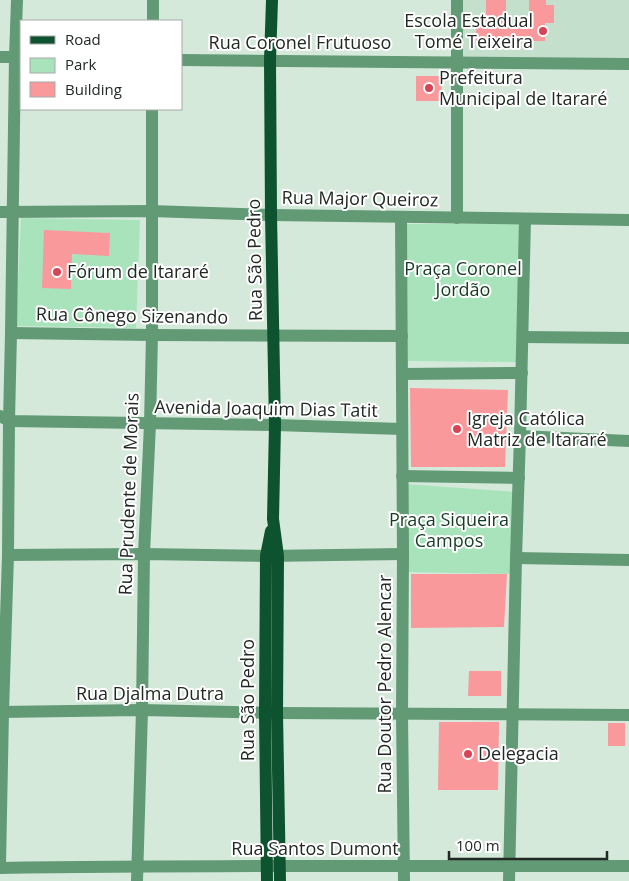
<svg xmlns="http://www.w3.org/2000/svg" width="629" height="881" font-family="'Open Sans',sans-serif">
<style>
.built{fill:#c4dfcc}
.green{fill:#a9e3bc}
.building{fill:#fa999c}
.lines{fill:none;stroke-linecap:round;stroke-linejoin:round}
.minor{stroke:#639a76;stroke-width:12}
.major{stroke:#0d532f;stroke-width:12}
.poi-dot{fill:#d64555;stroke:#fff;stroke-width:2}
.labels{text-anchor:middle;stroke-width:4;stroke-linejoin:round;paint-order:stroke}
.poi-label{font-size:18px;fill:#222924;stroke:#fff;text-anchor:start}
.street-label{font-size:18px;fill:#222924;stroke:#fff}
.park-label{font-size:18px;fill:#163b25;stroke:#fff}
</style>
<rect width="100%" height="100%" fill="#d5e9db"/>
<path class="built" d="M 458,0 L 629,0 L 629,64 L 457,62 Z"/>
<g class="green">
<path d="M 21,218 L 140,220 L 136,328 L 16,326 Z"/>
<path d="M 407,224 L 520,224 L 516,362 L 408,361 Z"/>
<path d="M 405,484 L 516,492 L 511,574 L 405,572 Z"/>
</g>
<g class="building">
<path d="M 486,0 L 506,0 L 506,27 L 529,27 L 529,0 L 546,0 L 546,5 L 554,5 L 554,23 L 545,23 L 545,41 L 518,41 L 518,42 L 476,42 L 476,23 L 486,23 Z"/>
<path d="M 416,76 L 442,76 L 441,101 L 416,101 Z"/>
<path d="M 44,230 L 110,233 L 109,256 L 72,254 L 71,289 L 42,288 Z"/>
<path d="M 410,388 L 508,390 L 505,467 L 411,467 Z"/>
<path d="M 411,574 L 507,574 L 504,627 L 411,628 Z"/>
<path d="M 469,671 L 501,671 L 501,696 L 468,696 Z"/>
<path d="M 439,722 L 499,722 L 498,790 L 438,790 Z"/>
<rect x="608" y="723" width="17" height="23"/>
</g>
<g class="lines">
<g class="minor">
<path d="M 457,0 L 457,218"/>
<path d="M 153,21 L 153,0"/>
<path d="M 0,57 L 21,57"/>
<path d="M 181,60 L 629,64"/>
<path d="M 0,212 L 151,211 L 271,215 L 629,220"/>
<path d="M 401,217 L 403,554 L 402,714 L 404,881"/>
<path d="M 11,333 L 152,335 L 402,336"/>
<path d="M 523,337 L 629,338"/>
<path d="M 402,374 L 522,373"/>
<path d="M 0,416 L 9,421 L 275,425 L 402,429"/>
<path d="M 520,436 L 629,441"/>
<path d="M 402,476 L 519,478"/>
<path d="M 8,555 L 144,554 L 266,556 L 403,554"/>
<path d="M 516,558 L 629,560"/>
<path d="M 0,712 L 142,710 L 277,713 L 629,715"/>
<path d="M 0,865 L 3,712 L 8,555 L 9,421 L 11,333 L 15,57 L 17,0"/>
<path d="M 0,868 C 210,865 419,866 629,866"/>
<path d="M 137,881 L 142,710 L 144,554 L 150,424 L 152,335 L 152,109"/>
<path d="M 509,881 L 516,558 L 520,436 L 525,219"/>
</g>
<g class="major">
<path d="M 272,0 L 270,60 L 271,215 L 275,425 L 273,519 L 278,556 L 277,713 L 280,881"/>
<path d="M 267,881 L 265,713 L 266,556 L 271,531"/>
</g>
</g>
<g class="poi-dot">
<circle cx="543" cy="31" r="5"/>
<circle cx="429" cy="88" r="5"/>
<circle cx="57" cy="272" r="5"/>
<circle cx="457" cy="429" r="5"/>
<circle cx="468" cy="754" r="5"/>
</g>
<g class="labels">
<g class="poi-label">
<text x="533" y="27" text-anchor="end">Escola Estadual<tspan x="533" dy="21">Tomé Teixeira</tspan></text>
<text x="439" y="84">Prefeitura<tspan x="439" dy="21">Municipal de Itararé</tspan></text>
<text x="67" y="278">Fórum de Itararé</text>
<text x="467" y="425">Igreja Católica<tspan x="467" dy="21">Matriz de Itararé</tspan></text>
<text x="478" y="760">Delegacia</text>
</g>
<g class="street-label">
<text x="300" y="49">Rua Coronel Frutuoso</text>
<text transform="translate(360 199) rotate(1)" y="6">Rua Major Queiroz</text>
<text transform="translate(255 260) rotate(-91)" y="6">Rua São Pedro</text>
<text transform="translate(132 316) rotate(1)" y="6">Rua Cônego Sizenando</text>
<text transform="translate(266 409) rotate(1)" y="6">Avenida Joaquim Dias Tatit</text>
<text transform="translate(129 494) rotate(-88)" y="6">Rua Prudente de Morais</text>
<text transform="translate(385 684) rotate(-90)" y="6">Rua Doutor Pedro Alencar</text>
<text x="150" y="700">Rua Djalma Dutra</text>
<text transform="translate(248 700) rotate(-90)" y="6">Rua São Pedro</text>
<text x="315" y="855">Rua Santos Dumont</text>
</g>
<g class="park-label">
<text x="463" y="275">Praça Coronel<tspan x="463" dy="21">Jordão</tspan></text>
<text x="449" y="526">Praça Siqueira<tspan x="449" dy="21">Campos</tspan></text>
</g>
</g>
<rect x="20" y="20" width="162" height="90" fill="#ffffff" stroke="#a7a9a7"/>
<rect x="30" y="36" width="25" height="8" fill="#0d532f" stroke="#a7a9a7"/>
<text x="65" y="45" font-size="15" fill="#222924">Road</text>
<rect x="30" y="58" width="25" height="15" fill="#a9e3bc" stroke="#a7a9a7"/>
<text x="65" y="70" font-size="15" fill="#222924">Park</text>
<rect x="30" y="82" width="25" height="15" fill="#fa999c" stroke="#a7a9a7"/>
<text x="65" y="95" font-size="15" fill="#222924">Building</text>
<path d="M449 851v8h158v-8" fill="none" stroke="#222924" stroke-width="2.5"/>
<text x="456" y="851" font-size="15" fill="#222924" stroke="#ffffff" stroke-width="4" paint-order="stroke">100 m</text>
</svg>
